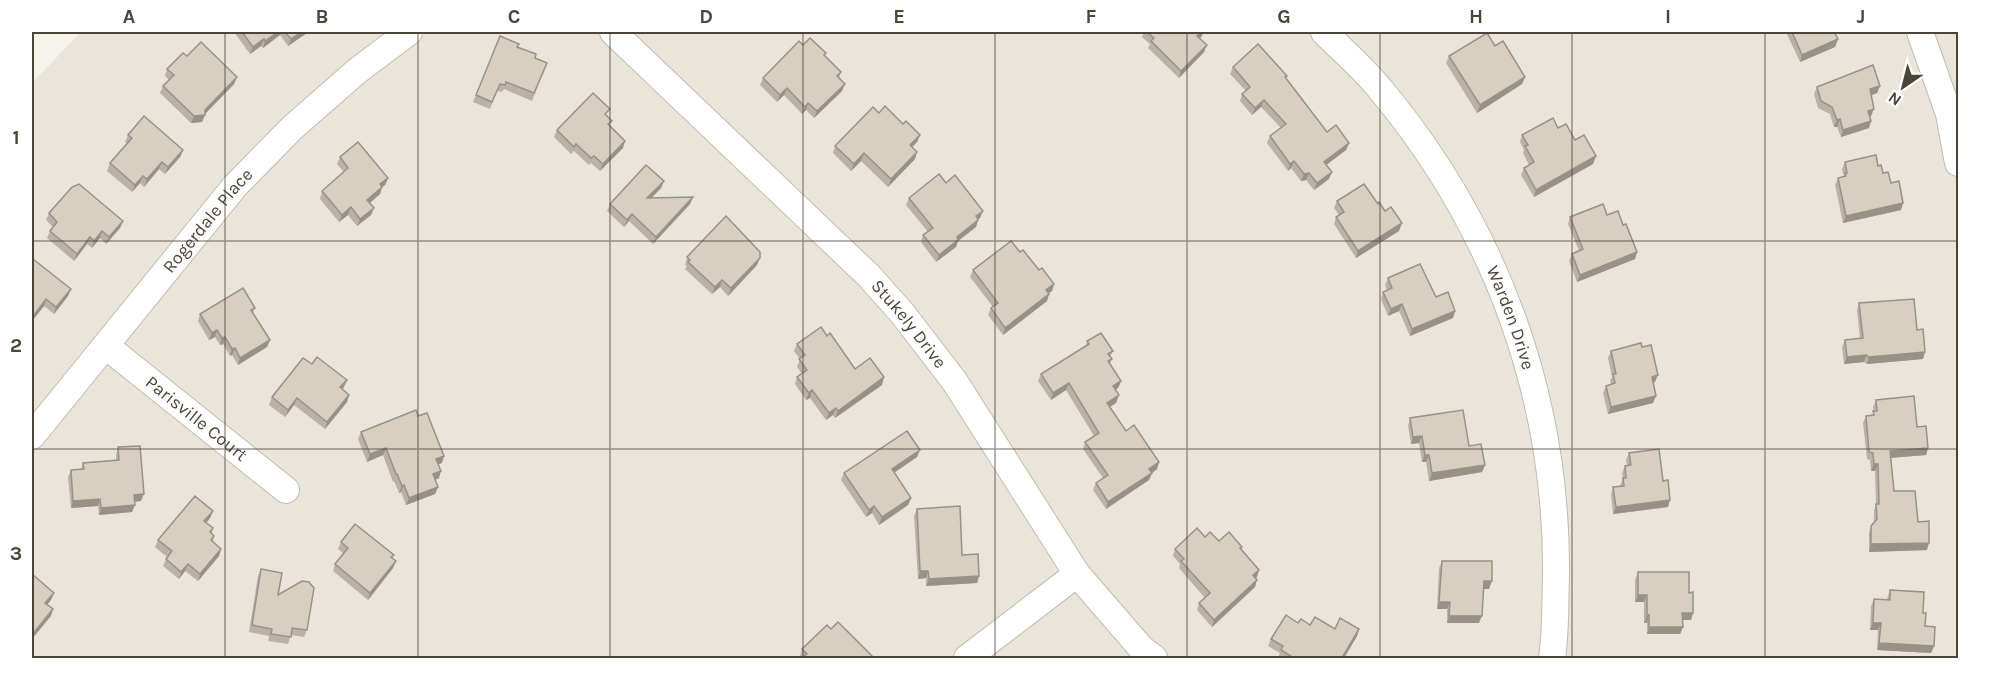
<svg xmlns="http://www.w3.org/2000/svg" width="1990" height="690" font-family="Karla,sans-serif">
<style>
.residential{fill:#eae5da}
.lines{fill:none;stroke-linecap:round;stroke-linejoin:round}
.minor-casing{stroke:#c2bbae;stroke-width:28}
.minor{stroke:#fff;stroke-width:26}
.wall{fill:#bab2a6}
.shaded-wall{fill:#979187}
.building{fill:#d8cfc1;stroke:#979187;stroke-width:1.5}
.grid{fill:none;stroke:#4b4439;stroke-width:1.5;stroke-opacity:0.55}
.labels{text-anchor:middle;stroke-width:6;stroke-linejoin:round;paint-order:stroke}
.street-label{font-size:18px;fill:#4b4439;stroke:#fff}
.neatline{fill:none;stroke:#4b4439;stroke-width:2}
.grid-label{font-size:20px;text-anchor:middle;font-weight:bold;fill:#4b4439}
</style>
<rect width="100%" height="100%" fill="#f6f3ec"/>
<path class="residential" d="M 81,32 L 1958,32 L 1958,658 L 32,658 L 32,83 Z"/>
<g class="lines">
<defs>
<g id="minor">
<path id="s1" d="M 613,32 L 869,276 L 902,313 L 955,382 L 1077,574 L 1141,648 L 1154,658"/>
<path id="s2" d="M 1324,32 C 1343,51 1364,69 1381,90 C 1496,228 1558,397 1556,577 C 1555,604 1556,631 1552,658"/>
<path d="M 1920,32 L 1949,114 L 1958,163"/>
<path id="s3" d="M 106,346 L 286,490"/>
<path id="s4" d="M 32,436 L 235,186 L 292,128 L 357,71 L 409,32"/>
<path d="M 967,658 L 1077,574"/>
</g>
</defs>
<use href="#minor" class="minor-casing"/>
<use href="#minor" class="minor"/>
</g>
<g class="wall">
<path d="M 234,32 L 307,32 L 307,33 L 288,46 L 280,35 L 263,48 L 261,46 L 250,54 Z"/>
<path d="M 1144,32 L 1203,32 L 1200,38 L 1204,52 L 1179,78 L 1148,48 L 1150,44 L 1142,37 Z"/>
<path d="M 1786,32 L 1834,32 L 1838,39 L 1835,47 L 1800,62 Z"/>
<path d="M 500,36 L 535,58 L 547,63 L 532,101 L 504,89 L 502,92 L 497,91 L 490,109 L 473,102 Z"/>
<path d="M 803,45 L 824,56 L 841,72 L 839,78 L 842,91 L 814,118 L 806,110 L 802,114 L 784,95 L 777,102 L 760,85 L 763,78 Z"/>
<path d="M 1495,46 L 1525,77 L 1522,84 L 1477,113 L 1446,63 L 1449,56 Z"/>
<path d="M 187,56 L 237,77 L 234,84 L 205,114 L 202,122 L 191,123 L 160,93 L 163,86 L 169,80 L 165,76 L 167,69 Z"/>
<path d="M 1233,67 L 1286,78 L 1327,132 L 1349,143 L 1346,150 L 1326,165 L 1329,179 L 1314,190 L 1306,180 L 1301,181 L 1291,168 L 1288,171 L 1267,143 L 1270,136 L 1281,128 L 1261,107 L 1252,115 L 1240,101 L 1242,94 L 1246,91 L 1230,74 Z"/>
<path d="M 1880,86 L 1877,93 L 1871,95 L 1871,116 L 1870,117 L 1871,121 L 1869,128 L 1841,137 L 1837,127 L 1834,127 L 1830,114 L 1818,108 L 1814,94 L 1817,87 Z"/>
<path d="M 879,113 L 903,124 L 920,135 L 917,142 L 912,147 L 915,159 L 888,187 L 861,161 L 851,171 L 833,153 L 835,146 Z"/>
<path d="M 607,116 L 610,126 L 623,148 L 600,171 L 591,163 L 589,165 L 574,151 L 571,154 L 554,137 L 557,130 Z"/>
<path d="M 1558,128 L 1596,156 L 1593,164 L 1534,197 L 1521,175 L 1524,168 L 1529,165 L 1523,153 L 1524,150 L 1520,142 L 1522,135 Z"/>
<path d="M 128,135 L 183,150 L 180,157 L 165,174 L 159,169 L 144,187 L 140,183 L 132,192 L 107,171 L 110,163 L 127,143 L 125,142 Z"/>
<path d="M 340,157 L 388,178 L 385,185 L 382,187 L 380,194 L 370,203 L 371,215 L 357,226 L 348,215 L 339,222 L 320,199 L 322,191 L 344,172 L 337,164 Z"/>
<path d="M 1845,162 L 1878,166 L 1903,203 L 1901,210 L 1843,223 L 1835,185 L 1838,178 L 1844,177 L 1842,169 Z"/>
<path d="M 664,181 L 661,188 L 652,198 L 693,197 L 690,204 L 653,244 L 629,221 L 624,227 L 607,211 L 610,204 Z"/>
<path d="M 946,183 L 980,218 L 978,219 L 976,227 L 958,241 L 956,247 L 936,262 L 921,242 L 923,235 L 928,232 L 906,205 L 909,198 Z"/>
<path d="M 1337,201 L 1378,204 L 1385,211 L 1399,231 L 1356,258 L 1334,224 L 1336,217 L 1339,215 L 1334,208 Z"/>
<path d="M 49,213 L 123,221 L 120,228 L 106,244 L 100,238 L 92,248 L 87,244 L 74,261 L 47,238 L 50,231 L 53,227 L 46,220 Z"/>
<path d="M 1570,217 L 1623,225 L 1637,252 L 1635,259 L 1577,282 L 1569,261 L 1572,254 L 1579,251 L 1568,224 Z"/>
<path d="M 1020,252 L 1054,284 L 1052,291 L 1049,293 L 1049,294 L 1047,301 L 1003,335 L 988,315 L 991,308 L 993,307 L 970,277 L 973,270 Z"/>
<path d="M 687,257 L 757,265 L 728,296 L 720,287 L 712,294 L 685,269 L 687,266 L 685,265 Z"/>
<path d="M 32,261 L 68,296 L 54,314 L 44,306 L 32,321 Z"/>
<path d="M 1388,278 L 1436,297 L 1455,311 L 1453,318 L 1410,336 L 1399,311 L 1388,316 L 1381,299 L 1383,292 L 1387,290 L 1385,285 Z"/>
<path d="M 1859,303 L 1917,330 L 1923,359 L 1867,364 L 1864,362 L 1844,364 L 1842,347 L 1845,340 L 1860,339 L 1857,310 Z"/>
<path d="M 255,308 L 253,313 L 270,340 L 267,347 L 238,365 L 232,355 L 230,356 L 223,344 L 220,345 L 215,337 L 209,340 L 198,321 L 200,314 Z"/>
<path d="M 827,336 L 855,369 L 882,385 L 835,418 L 833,415 L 826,420 L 810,398 L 806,400 L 795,384 L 797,377 L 802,374 L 797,367 L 800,359 L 794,351 L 797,344 Z"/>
<path d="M 1087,341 L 1113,351 L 1110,357 L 1112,359 L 1110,364 L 1121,381 L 1118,388 L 1115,390 L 1116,403 L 1110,407 L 1126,431 L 1159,462 L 1157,469 L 1152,473 L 1149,480 L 1106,509 L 1093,490 L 1096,483 L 1103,478 L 1083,449 L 1085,442 L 1094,436 L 1066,390 L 1051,400 L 1038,381 L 1041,374 L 1086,346 Z"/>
<path d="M 1611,351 L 1655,382 L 1653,383 L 1653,403 L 1608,414 L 1603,393 L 1606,386 L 1611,384 L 1610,381 L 1612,377 L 1608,358 Z"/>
<path d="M 312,364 L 347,380 L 342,389 L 349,395 L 347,402 L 325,429 L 294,405 L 285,417 L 269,405 L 272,397 Z"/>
<path d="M 1876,400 L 1917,427 L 1928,448 L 1926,455 L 1891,458 L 1894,491 L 1918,522 L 1927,550 L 1869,552 L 1869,533 L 1871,526 L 1874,523 L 1874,511 L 1876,504 L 1875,471 L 1871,471 L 1870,460 L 1867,459 L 1863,423 L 1866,416 L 1872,416 L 1874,411 L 1873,407 Z"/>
<path d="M 418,416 L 442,463 L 439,464 L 439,478 L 435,480 L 438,487 L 435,494 L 406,505 L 401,492 L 399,493 L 394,481 L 393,482 L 383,455 L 367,462 L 358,439 L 361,432 Z"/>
<path d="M 1410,418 L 1469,446 L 1485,465 L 1482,472 L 1429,481 L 1426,462 L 1422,462 L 1419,443 L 1411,444 L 1408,426 Z"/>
<path d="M 118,447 L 141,501 L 134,502 L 132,512 L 99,515 L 98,506 L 71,508 L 68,477 L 71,470 L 81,469 L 83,463 L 116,460 L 116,455 Z"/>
<path d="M 1629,453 L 1668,507 L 1613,514 L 1611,494 L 1613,487 L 1620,486 L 1623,478 L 1622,473 L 1625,466 L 1627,465 L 1626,460 Z"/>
<path d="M 917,457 L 894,473 L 911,498 L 908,505 L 879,525 L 872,513 L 866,517 L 841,480 L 844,473 Z"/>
<path d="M 917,509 L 962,555 L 979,576 L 977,583 L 926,586 L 926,578 L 918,579 L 914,516 Z"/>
<path d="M 213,511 L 210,518 L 206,523 L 213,528 L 212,534 L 214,536 L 213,542 L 221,549 L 219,556 L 198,581 L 185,571 L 179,579 L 163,566 L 167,557 L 155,547 L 158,540 Z"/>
<path d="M 1205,537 L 1219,541 L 1242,547 L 1241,550 L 1259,570 L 1255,578 L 1255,587 L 1212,627 L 1197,610 L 1199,603 L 1205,598 L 1179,568 L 1180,564 L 1173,556 L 1175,549 Z"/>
<path d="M 341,542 L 394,555 L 392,558 L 396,561 L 393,568 L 368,600 L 333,571 L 335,564 L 344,554 L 338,549 Z"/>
<path d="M 1442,561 L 1489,589 L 1483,589 L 1479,623 L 1447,623 L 1447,609 L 1437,609 L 1439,568 Z"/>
<path d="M 261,569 L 278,595 L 307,630 L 304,637 L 291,635 L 288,644 L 268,641 L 269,636 L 249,632 L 258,576 Z"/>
<path d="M 1638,572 L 1689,593 L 1693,613 L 1691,620 L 1683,620 L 1683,627 L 1680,634 L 1647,634 L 1647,623 L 1644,623 L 1644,602 L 1635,602 L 1635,579 Z"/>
<path d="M 1890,590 L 1923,613 L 1925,626 L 1934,646 L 1931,653 L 1877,650 L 1878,630 L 1870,630 L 1871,606 L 1874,599 L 1887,599 Z"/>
<path d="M 1298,623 L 1335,629 L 1359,629 L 1357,636 L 1344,658 L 1280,658 L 1278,657 L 1280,653 L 1268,646 L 1271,639 Z"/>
<path d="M 802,649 L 871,658 L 802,658 L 800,656 Z"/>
</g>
<g class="shaded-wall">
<path d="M 278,32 L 281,32 L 280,35 L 263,48 L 265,41 Z"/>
<path d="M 302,32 L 307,32 L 307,33 L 288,46 L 291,39 Z"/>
<path d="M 1201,32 L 1203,32 L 1202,36 L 1195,43 L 1197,36 Z"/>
<path d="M 264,39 L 261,46 L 250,54 L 253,47 Z"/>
<path d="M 1838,39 L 1835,47 L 1800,62 L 1802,55 Z"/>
<path d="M 1207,45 L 1204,52 L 1179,78 L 1181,71 Z"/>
<path d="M 237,77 L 234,84 L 204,115 L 205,115 L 202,122 L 191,123 L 194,116 L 205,110 Z"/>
<path d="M 1525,77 L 1522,84 L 1477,113 L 1480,105 Z"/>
<path d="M 845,84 L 842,91 L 814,118 L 817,111 Z"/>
<path d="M 1880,86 L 1877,93 L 1867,97 L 1870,89 Z"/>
<path d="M 787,88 L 784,95 L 777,102 L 780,95 Z"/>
<path d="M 1264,100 L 1261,107 L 1252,115 L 1255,108 Z"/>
<path d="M 808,103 L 806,110 L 802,114 L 805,107 Z"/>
<path d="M 1874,109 L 1871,116 L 1866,118 L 1868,111 Z"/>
<path d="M 1840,119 L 1837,127 L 1834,127 L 1837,120 Z"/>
<path d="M 1871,121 L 1869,128 L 1841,137 L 1843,130 Z"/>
<path d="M 920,135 L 917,142 L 907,152 L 910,145 Z"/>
<path d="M 625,141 L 623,148 L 600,171 L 603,164 Z"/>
<path d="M 1349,143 L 1346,150 L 1321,169 L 1324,162 Z"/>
<path d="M 183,150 L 180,157 L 165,174 L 168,167 Z"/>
<path d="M 917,152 L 915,159 L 888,187 L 891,179 Z"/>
<path d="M 864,153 L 861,161 L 851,171 L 854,164 Z"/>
<path d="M 1596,156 L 1593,164 L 1534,197 L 1536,190 Z"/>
<path d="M 1294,161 L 1291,168 L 1288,171 L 1290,164 Z"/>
<path d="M 162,162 L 159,169 L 144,187 L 147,179 Z"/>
<path d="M 1332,172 L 1329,179 L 1314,190 L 1317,183 Z"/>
<path d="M 1309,173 L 1306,180 L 1301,181 L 1304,174 Z"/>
<path d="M 143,176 L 140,183 L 132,192 L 135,185 Z"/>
<path d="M 388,178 L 385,185 L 377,191 L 380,184 Z"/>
<path d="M 664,181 L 661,188 L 644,205 L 647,198 Z"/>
<path d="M 382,187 L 380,194 L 365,207 L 367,200 Z"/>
<path d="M 693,197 L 690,204 L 653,244 L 656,237 Z"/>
<path d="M 1903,203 L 1901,210 L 1843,223 L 1846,216 Z"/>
<path d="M 351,207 L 348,215 L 339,222 L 342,215 Z"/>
<path d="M 374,208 L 371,215 L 357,226 L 360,219 Z"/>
<path d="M 983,211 L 980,218 L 973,223 L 976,216 Z"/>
<path d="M 632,214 L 629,221 L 624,227 L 627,220 Z"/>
<path d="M 978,220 L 976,227 L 958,241 L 956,247 L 936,262 L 939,255 L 957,237 Z"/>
<path d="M 123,221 L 120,228 L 106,244 L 109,237 Z"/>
<path d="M 1402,223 L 1399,231 L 1356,258 L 1358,251 Z"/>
<path d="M 102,231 L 100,238 L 92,248 L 94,241 Z"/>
<path d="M 90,237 L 87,244 L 74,261 L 77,254 Z"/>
<path d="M 1637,252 L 1635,259 L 1577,282 L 1580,275 Z"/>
<path d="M 760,258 L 757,265 L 728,296 L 731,288 Z"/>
<path d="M 722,280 L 720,287 L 712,294 L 715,287 Z"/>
<path d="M 1054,284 L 1052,291 L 1043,297 L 1046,290 Z"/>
<path d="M 71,289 L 68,296 L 54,314 L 56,307 Z"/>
<path d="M 1049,294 L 1047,301 L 1003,335 L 1005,328 Z"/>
<path d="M 46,299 L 44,306 L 32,321 L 34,315 Z"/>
<path d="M 1402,304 L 1399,311 L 1388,316 L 1391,309 Z"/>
<path d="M 1455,311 L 1453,318 L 1410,336 L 1412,329 Z"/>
<path d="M 217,330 L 215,337 L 209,340 L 212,333 Z"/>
<path d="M 225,337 L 223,344 L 220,345 L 222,338 Z"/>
<path d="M 270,340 L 267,347 L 238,365 L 240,358 Z"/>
<path d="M 235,348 L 232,355 L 230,356 L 232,349 Z"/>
<path d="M 1925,352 L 1923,359 L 1867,364 L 1869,357 Z"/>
<path d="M 1866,355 L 1864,362 L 1844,364 L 1847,357 Z"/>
<path d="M 1658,375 L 1655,382 L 1649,384 L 1652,377 Z"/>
<path d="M 884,377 L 882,385 L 835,418 L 838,411 Z"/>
<path d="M 347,380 L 344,387 L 338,395 L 340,387 Z"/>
<path d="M 1121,381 L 1118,388 L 1110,393 L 1113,386 Z"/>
<path d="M 1069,383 L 1066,390 L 1051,400 L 1053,393 Z"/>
<path d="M 812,390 L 810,398 L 806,400 L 809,393 Z"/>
<path d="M 349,395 L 347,402 L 325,429 L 327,422 Z"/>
<path d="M 1119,395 L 1116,403 L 1105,410 L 1107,403 Z"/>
<path d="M 1656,396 L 1653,403 L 1608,414 L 1611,407 Z"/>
<path d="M 297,398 L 294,405 L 285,417 L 288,410 Z"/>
<path d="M 836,408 L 833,415 L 826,420 L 829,413 Z"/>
<path d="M 1422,436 L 1419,443 L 1411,444 L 1413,437 Z"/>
<path d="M 386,448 L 383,455 L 367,462 L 370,454 Z"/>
<path d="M 1928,448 L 1926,455 L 1888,458 L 1890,451 Z"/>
<path d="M 920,450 L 917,457 L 889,476 L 892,469 Z"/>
<path d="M 1425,455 L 1429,455 L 1426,462 L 1422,462 Z"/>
<path d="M 444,456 L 442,463 L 434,466 L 436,459 Z"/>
<path d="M 1159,462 L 1157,469 L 1152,473 L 1149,480 L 1106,509 L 1108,502 Z"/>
<path d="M 1874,464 L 1878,464 L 1875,471 L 1871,471 Z"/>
<path d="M 1485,465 L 1482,472 L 1429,481 L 1432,473 Z"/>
<path d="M 441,471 L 439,478 L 430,482 L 433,474 Z"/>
<path d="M 404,485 L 401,492 L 399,493 L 402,486 Z"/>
<path d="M 438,487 L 435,494 L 406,505 L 409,498 Z"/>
<path d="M 144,494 L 141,501 L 131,502 L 134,495 Z"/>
<path d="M 911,498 L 908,505 L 879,525 L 882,517 Z"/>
<path d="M 100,499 L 98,506 L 71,508 L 73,501 Z"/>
<path d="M 1670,500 L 1668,507 L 1613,514 L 1616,507 Z"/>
<path d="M 135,505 L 132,512 L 99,515 L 101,508 Z"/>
<path d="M 874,506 L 872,513 L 866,517 L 869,510 Z"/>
<path d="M 213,511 L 210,518 L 202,528 L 204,521 Z"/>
<path d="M 1929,543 L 1927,550 L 1869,552 L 1871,544 Z"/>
<path d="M 221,549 L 219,556 L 198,581 L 200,574 Z"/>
<path d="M 396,561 L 393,568 L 368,600 L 370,593 Z"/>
<path d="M 188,564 L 185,571 L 179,579 L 181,572 Z"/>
<path d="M 1259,570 L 1257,577 L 1250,583 L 1253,575 Z"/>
<path d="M 920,571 L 928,571 L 926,578 L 918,579 Z"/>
<path d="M 979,576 L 977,583 L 926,586 L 929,579 Z"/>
<path d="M 1257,580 L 1255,587 L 1212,627 L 1214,620 Z"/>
<path d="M 1484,581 L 1492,581 L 1489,589 L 1481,589 Z"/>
<path d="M 54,593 L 51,600 L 43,610 L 45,603 Z"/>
<path d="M 1638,595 L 1647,595 L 1644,602 L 1635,602 Z"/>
<path d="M 1439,602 L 1450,602 L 1447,609 L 1437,609 Z"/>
<path d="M 53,609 L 51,616 L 32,639 L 32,635 Z"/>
<path d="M 1682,613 L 1693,613 L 1691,620 L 1680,620 Z"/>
<path d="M 1649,615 L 1647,623 L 1644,623 L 1647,616 Z"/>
<path d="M 1449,616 L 1482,616 L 1479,623 L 1447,623 Z"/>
<path d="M 1873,623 L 1881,623 L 1878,630 L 1870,630 Z"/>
<path d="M 1649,627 L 1683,627 L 1680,634 L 1647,634 Z"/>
<path d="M 1359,629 L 1357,636 L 1344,658 L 1342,658 Z"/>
<path d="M 1879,643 L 1934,646 L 1931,653 L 1877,650 Z"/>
</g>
<g class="building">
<path d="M 242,32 L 278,32 L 265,41 L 264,39 L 253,47 Z"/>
<path d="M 285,32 L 302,32 L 291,39 Z"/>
<path d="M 1147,32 L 1201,32 L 1197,36 L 1207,45 L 1181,71 L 1151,41 L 1154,38 Z"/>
<path d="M 1792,32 L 1834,32 L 1838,39 L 1802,55 Z"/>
<path d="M 1487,33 L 1495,46 L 1503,41 L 1525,77 L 1480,105 L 1449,56 Z"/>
<path d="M 500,36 L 519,44 L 517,47 L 536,54 L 535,58 L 547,63 L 534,93 L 506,82 L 505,85 L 500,84 L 492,102 L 476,95 Z"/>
<path d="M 810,38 L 826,53 L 824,55 L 841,72 L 837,76 L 845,84 L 817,111 L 808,103 L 805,107 L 787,88 L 780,95 L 763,78 L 799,41 L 803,45 Z"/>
<path d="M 201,42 L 237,77 L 205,110 L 205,115 L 194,116 L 163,86 L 174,75 L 167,69 L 183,53 L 187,56 Z"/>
<path d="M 1258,44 L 1287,76 L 1285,77 L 1327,132 L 1336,125 L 1349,143 L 1324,162 L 1332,172 L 1317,183 L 1309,173 L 1304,174 L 1294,161 L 1290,164 L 1270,136 L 1286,124 L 1264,100 L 1255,108 L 1242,94 L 1250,87 L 1233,67 Z"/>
<path d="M 1873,65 L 1880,86 L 1870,89 L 1874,109 L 1868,111 L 1871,121 L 1843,130 L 1840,119 L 1837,120 L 1832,107 L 1821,101 L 1817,87 Z"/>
<path d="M 593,93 L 610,109 L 605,114 L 612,121 L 608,124 L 625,141 L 603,164 L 594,156 L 591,158 L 576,144 L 574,147 L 557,130 Z"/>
<path d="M 885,106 L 903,124 L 906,121 L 920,135 L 910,145 L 917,152 L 891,179 L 864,153 L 854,164 L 835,146 L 873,107 L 879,113 Z"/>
<path d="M 144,116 L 183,150 L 168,167 L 162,162 L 147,179 L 143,176 L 135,185 L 110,163 L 132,138 L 128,135 Z"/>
<path d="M 1553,118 L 1558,128 L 1566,124 L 1575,140 L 1584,135 L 1596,156 L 1536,190 L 1524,168 L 1534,162 L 1525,146 L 1528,145 L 1522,135 Z"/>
<path d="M 358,142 L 388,178 L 380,184 L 382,187 L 367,200 L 374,208 L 360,219 L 351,207 L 342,215 L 322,191 L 348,168 L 340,157 Z"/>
<path d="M 1876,155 L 1878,166 L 1881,165 L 1883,173 L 1888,172 L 1891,183 L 1899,181 L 1903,203 L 1846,216 L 1838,178 L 1846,176 L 1845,173 L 1847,173 L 1845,162 Z"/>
<path d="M 646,165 L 664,181 L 647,198 L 693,197 L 656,237 L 632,214 L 627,220 L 610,204 Z"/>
<path d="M 939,174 L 946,183 L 955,175 L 983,211 L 976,216 L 978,220 L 957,237 L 958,240 L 939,255 L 923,235 L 933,228 L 909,198 Z"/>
<path d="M 79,184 L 123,221 L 109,237 L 102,231 L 94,241 L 90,237 L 77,254 L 50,231 L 57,222 L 49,213 L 72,187 Z"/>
<path d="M 1364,184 L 1378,204 L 1379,202 L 1385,211 L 1391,207 L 1402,223 L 1358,251 L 1336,217 L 1344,212 L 1337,201 Z"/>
<path d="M 1603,204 L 1607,215 L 1618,211 L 1623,225 L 1626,224 L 1637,252 L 1580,275 L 1572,254 L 1583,249 L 1570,217 Z"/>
<path d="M 726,216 L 760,252 L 760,258 L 731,288 L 722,280 L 715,287 L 688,262 L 690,260 L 687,257 Z"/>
<path d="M 1011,241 L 1020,252 L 1023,250 L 1039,270 L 1042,268 L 1054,284 L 1046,290 L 1049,294 L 1005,328 L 991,308 L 998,303 L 973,270 Z"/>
<path d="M 33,259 L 71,289 L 56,307 L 46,299 L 34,315 L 32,313 L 32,261 Z"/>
<path d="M 1420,264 L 1436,297 L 1448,292 L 1455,311 L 1412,329 L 1402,304 L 1391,309 L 1383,292 L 1392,288 L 1388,278 Z"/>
<path d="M 243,288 L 255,308 L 251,310 L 270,340 L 240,358 L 235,348 L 232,349 L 225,337 L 222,338 L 217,330 L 212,333 L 200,314 Z"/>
<path d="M 1914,299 L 1917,330 L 1923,329 L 1925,352 L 1869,357 L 1866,355 L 1847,357 L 1845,340 L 1863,338 L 1859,303 Z"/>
<path d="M 821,327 L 827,336 L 830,333 L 855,369 L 870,358 L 884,377 L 838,411 L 836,408 L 829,413 L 812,390 L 809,393 L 797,377 L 807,370 L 799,359 L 805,355 L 797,344 Z"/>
<path d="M 1101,333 L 1113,351 L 1108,354 L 1112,359 L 1108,361 L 1121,381 L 1113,386 L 1119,395 L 1107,403 L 1126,431 L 1134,425 L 1159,462 L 1149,469 L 1152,473 L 1108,502 L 1096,483 L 1108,475 L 1085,442 L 1099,433 L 1069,383 L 1053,393 L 1041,374 L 1089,344 L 1087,341 Z"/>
<path d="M 1641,343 L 1642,347 L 1651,345 L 1658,375 L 1652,377 L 1656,396 L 1611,407 L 1606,386 L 1615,383 L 1613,374 L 1616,374 L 1611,351 Z"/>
<path d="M 317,357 L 347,380 L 340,387 L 349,395 L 327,422 L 297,398 L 288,410 L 272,397 L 303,358 L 312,364 Z"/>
<path d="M 1914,396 L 1917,427 L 1926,426 L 1928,448 L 1890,451 L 1894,491 L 1915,491 L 1918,522 L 1929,521 L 1929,543 L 1871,544 L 1871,526 L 1877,519 L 1876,504 L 1879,504 L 1878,464 L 1874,464 L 1873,453 L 1869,452 L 1866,416 L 1874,415 L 1873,411 L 1877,411 L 1876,400 Z"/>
<path d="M 416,410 L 418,416 L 427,413 L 444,456 L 436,459 L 441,471 L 433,474 L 438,487 L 409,498 L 404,485 L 402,486 L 397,474 L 396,474 L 386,448 L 370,454 L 361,432 Z"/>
<path d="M 1463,410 L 1469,446 L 1481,444 L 1485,465 L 1432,473 L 1429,455 L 1425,455 L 1422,436 L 1413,437 L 1410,418 Z"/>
<path d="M 907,431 L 920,450 L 892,469 L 911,498 L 882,517 L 874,506 L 869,510 L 844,473 Z"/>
<path d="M 140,446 L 144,494 L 134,495 L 135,505 L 101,508 L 100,499 L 73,501 L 71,470 L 84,469 L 83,463 L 119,460 L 118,447 Z"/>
<path d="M 1659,449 L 1663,481 L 1668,480 L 1670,500 L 1616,507 L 1613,487 L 1624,486 L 1623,478 L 1626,478 L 1625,466 L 1631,465 L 1629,453 Z"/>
<path d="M 195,496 L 213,511 L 204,521 L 213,528 L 210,532 L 214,536 L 211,540 L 221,549 L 200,574 L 188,564 L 181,572 L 166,559 L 172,551 L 158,540 Z"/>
<path d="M 960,506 L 962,555 L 978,554 L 979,576 L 929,579 L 928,571 L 920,571 L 917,509 Z"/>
<path d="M 355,524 L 394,555 L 391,557 L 396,561 L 370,593 L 335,564 L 348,548 L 341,542 Z"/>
<path d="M 1197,528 L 1205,537 L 1210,532 L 1219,541 L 1229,532 L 1242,547 L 1240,548 L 1259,570 L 1253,575 L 1257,580 L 1214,620 L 1199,603 L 1210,593 L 1181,561 L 1184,559 L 1175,549 Z"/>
<path d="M 1442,561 L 1492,561 L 1492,581 L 1484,581 L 1482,616 L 1449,616 L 1450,602 L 1439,602 Z"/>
<path d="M 261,569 L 282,573 L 278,595 L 302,581 L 309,582 L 314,588 L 307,630 L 292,628 L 291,637 L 271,634 L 272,629 L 252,625 Z"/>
<path d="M 1638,572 L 1689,572 L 1689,593 L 1693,592 L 1693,613 L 1682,613 L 1683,627 L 1649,627 L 1649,615 L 1647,616 L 1647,595 L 1638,595 Z"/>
<path d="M 32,574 L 54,593 L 45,603 L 53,609 L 32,635 Z"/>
<path d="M 1890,590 L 1924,592 L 1923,613 L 1926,613 L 1925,626 L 1935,627 L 1934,646 L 1879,643 L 1881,623 L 1873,623 L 1874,599 L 1890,600 Z"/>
<path d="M 1286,615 L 1298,623 L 1301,619 L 1310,625 L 1315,617 L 1335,629 L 1340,618 L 1359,629 L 1342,658 L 1294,658 L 1281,650 L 1283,646 L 1271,639 Z"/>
<path d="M 838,622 L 872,656 L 869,658 L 802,658 L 807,654 L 802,649 L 827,625 L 831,629 Z"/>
</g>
<path class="grid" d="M 225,32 L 225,658M 418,32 L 418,658M 610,32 L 610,658M 803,32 L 803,658M 995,32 L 995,658M 1187,32 L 1187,658M 1380,32 L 1380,658M 1572,32 L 1572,658M 1765,32 L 1765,658M 32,241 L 1958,241M 32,449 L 1958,449"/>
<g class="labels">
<g class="street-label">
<text dy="6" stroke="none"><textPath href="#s4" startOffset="278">Rogerdale Place</textPath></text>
<text dy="6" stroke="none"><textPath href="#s2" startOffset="345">Warden Drive</textPath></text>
<text dy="6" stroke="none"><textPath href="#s1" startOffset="416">Stukely Drive</textPath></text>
<text dy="6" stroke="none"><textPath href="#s3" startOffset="116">Parisville Court</textPath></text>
</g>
</g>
<rect width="1990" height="690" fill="none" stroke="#ffffff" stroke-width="66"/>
<g transform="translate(1903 87) rotate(215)" stroke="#ffffff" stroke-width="4.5" paint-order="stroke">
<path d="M0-4.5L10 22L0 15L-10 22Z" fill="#4b4439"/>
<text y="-9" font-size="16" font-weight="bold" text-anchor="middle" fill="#4b4439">N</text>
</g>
<rect x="33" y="33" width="1924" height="624" class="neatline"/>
<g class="grid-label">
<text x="129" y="23">A</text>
<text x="322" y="23">B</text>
<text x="514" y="23">C</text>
<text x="706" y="23">D</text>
<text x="899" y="23">E</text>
<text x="1091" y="23">F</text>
<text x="1284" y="23">G</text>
<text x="1476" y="23">H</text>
<text x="1668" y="23">I</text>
<text x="1861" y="23">J</text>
<text x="16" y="144">1</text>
<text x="16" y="352">2</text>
<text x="16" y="560">3</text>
</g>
</svg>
